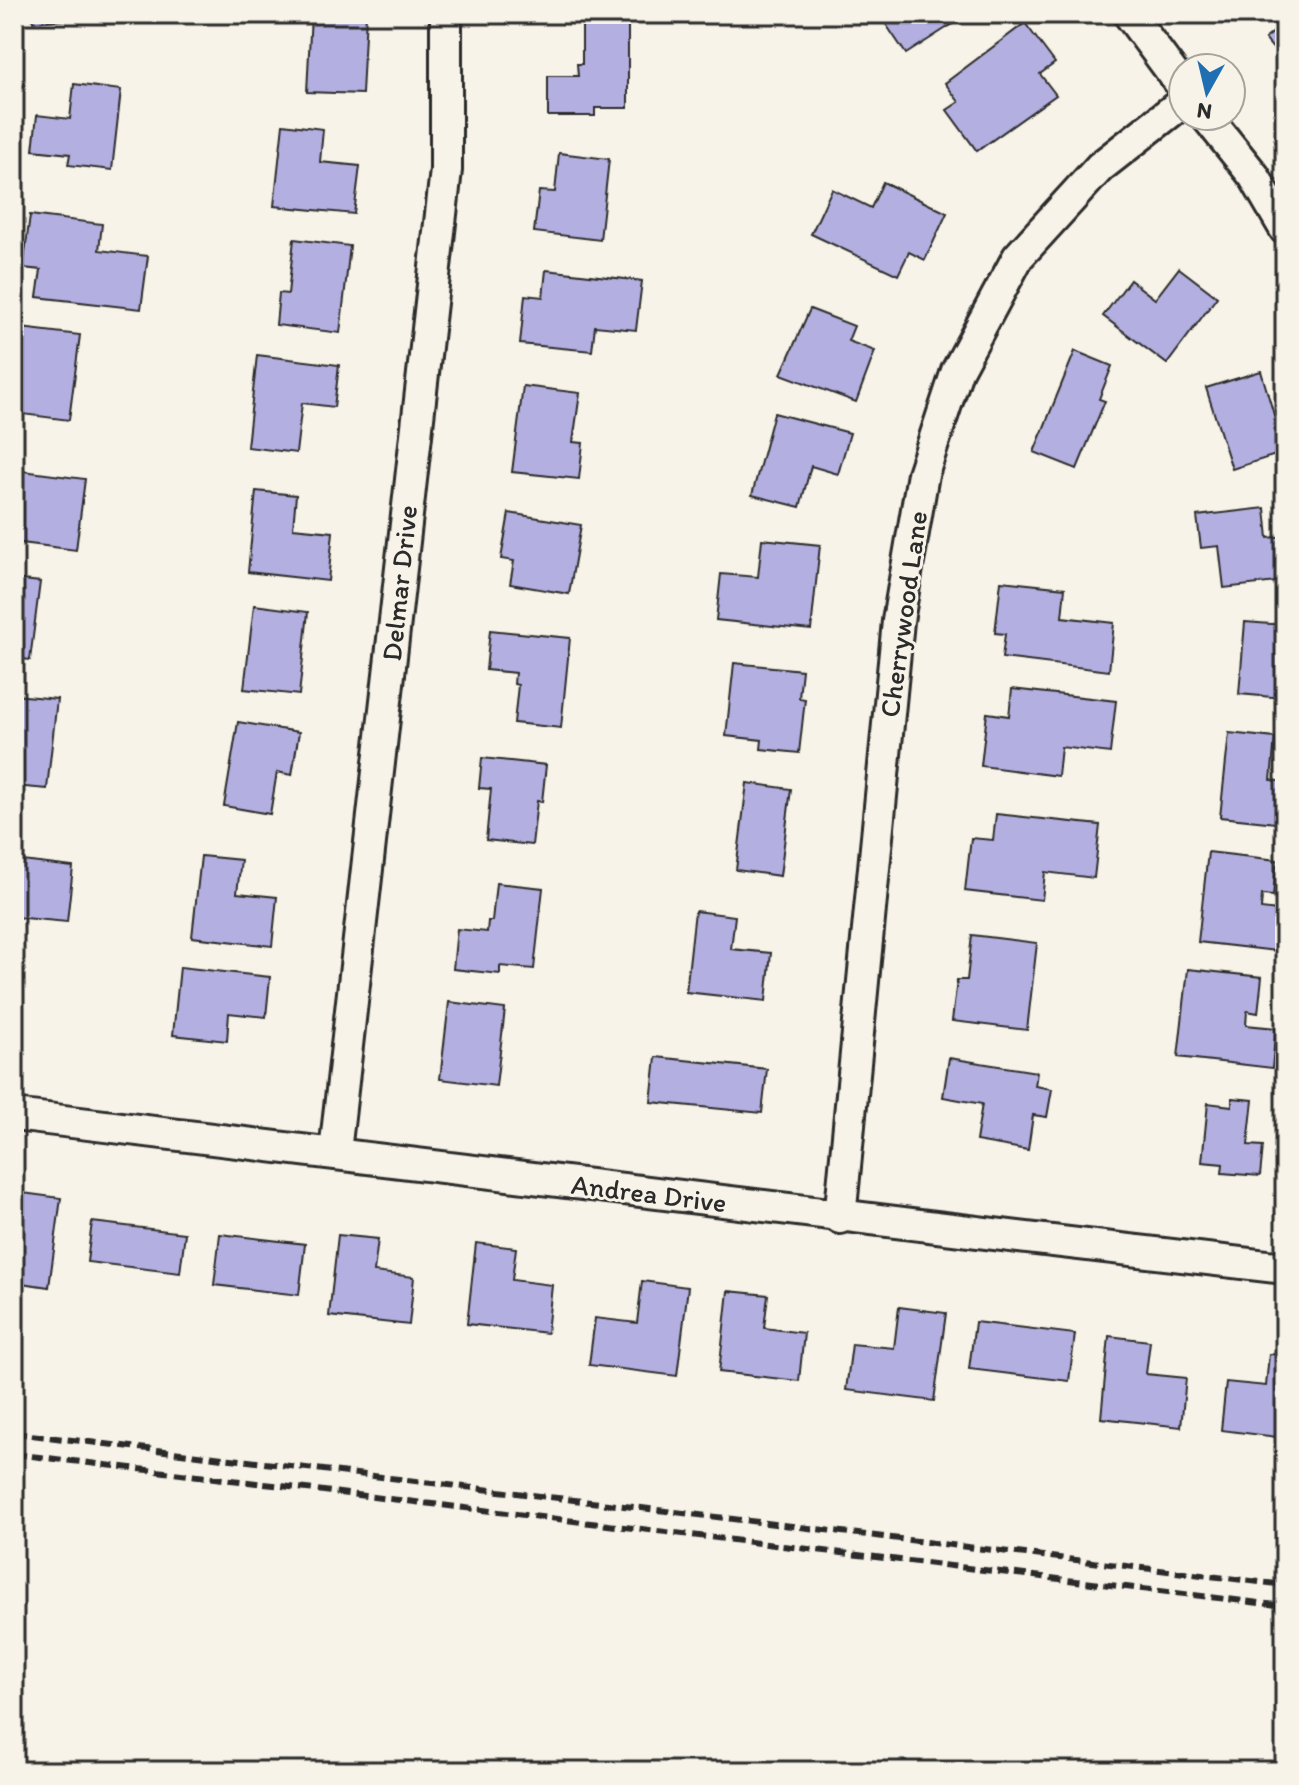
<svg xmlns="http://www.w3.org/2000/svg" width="1299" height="1785" font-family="Itim,sans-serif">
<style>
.building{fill:#b3b0e1;stroke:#2b2b2b;stroke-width:2}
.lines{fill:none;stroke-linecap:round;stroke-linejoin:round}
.minor-casing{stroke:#2b2b2b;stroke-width:36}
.minor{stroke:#f7f3e8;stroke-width:30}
.rail{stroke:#2b2b2b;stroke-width:6;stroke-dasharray:12 6;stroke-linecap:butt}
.labels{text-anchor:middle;stroke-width:6;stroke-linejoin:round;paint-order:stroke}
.street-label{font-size:28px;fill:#2b2b2b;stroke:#f7f3e8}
</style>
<rect width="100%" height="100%" fill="#f7f3e8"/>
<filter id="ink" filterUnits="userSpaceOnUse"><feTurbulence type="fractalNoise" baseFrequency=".0125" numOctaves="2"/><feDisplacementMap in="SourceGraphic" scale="16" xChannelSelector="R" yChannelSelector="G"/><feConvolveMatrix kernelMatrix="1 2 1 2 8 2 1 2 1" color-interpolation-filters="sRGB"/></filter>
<g filter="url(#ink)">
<g class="building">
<path d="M 32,14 L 94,14 L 94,18 L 33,22 Z"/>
<path d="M 311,14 L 366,14 L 362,94 L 307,92 Z"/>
<path d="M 879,14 L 968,14 L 906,54 Z"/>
<path d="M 1025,23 L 1055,63 L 1040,74 L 1056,95 L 977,151 L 947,110 L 959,102 L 945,83 Z"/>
<path d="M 1285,23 L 1285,63 L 1265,39 Z"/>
<path d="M 582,26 L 628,26 L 628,108 L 595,108 L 595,116 L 548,116 L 548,76 L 578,76 L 577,64 L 582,64 Z"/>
<path d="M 74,84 L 121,90 L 112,170 L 68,165 L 70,154 L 33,150 L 37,115 L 70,119 Z"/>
<path d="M 283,124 L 323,129 L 320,162 L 360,166 L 354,214 L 274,206 Z"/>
<path d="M 559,153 L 609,159 L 600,240 L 534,232 L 539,191 L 555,192 Z"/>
<path d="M 883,182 L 947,213 L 925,260 L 909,252 L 898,275 L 811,234 L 832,189 L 871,208 Z"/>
<path d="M 30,215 L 102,224 L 99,250 L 148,256 L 141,309 L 37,297 L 41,270 L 23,268 Z"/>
<path d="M 294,239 L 350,246 L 340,333 L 276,325 L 279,293 L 288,294 Z"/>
<path d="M 1179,268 L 1217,297 L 1167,364 L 1103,316 L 1130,280 L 1155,299 Z"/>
<path d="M 546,270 L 642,281 L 636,330 L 595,326 L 592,351 L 520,344 L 525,295 L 543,297 Z"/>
<path d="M 810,309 L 854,326 L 848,341 L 875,351 L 856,402 L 781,374 Z"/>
<path d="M 21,328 L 80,335 L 69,420 L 14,413 Z"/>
<path d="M 1075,351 L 1112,366 L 1099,399 L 1105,401 L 1077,469 L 1034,452 Z"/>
<path d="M 257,355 L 339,365 L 334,407 L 302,403 L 296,453 L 247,447 Z"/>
<path d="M 1261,371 L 1285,452 L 1232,469 L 1206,388 Z"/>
<path d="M 523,386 L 580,393 L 573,442 L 583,443 L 579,479 L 512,472 Z"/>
<path d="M 774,413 L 850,433 L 838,474 L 811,466 L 800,507 L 752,495 Z"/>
<path d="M 15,470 L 85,479 L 76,550 L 14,542 Z"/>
<path d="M 256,491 L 296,495 L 293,528 L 333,532 L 328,581 L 248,572 Z"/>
<path d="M 1265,508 L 1268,538 L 1285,536 L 1285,581 L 1224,588 L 1219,546 L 1201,548 L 1197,516 Z"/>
<path d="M 509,513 L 581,525 L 569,594 L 510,584 L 514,561 L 501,559 Z"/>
<path d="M 762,539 L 820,545 L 811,630 L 716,620 L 721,574 L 758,577 Z"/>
<path d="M 14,579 L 40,582 L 30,660 L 14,658 Z"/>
<path d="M 1001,581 L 1065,588 L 1062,617 L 1114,623 L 1109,671 L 1002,658 L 1005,634 L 995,633 Z"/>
<path d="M 254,605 L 308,612 L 299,695 L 244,689 Z"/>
<path d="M 1245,622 L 1285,625 L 1284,698 L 1239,694 Z"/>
<path d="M 490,630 L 570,638 L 561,728 L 514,723 L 518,685 L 514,684 L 515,673 L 486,670 Z"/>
<path d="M 734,663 L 802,670 L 799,698 L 805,699 L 799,753 L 761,749 L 762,740 L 726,736 Z"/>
<path d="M 1012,689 L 1116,701 L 1110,753 L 1061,747 L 1058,776 L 981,766 L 987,713 L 1009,716 Z"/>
<path d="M 14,695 L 57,699 L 47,789 L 14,786 Z"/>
<path d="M 238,722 L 299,732 L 292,775 L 277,772 L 270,814 L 224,806 Z"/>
<path d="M 1229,733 L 1275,738 L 1271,780 L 1285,782 L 1285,824 L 1220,817 Z"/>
<path d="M 482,758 L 546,765 L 542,802 L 537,801 L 532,845 L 486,840 L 491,789 L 479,788 Z"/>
<path d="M 747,783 L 791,789 L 780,876 L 736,870 Z"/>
<path d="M 996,814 L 1100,825 L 1094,878 L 1045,872 L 1042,900 L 965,891 L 971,838 L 993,840 Z"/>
<path d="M 14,835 L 25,837 L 23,861 L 73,867 L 67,922 L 14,917 Z"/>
<path d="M 1208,852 L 1277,860 L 1273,896 L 1262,895 L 1261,909 L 1285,912 L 1285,952 L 1198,942 Z"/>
<path d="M 201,856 L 241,860 L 237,893 L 277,897 L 272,946 L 192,937 Z"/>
<path d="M 496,883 L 543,888 L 534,969 L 500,966 L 500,974 L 453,969 L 457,929 L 487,932 L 488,921 L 492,921 Z"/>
<path d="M 695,911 L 735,916 L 731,949 L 771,953 L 766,1001 L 686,992 Z"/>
<path d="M 972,935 L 1037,943 L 1027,1030 L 952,1021 L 957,980 L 967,980 Z"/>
<path d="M 180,967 L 270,977 L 266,1017 L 229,1013 L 227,1041 L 173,1035 Z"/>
<path d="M 1188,969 L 1262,977 L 1258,1013 L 1247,1011 L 1246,1025 L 1276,1028 L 1272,1068 L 1178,1057 Z"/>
<path d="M 449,1002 L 505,1009 L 496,1086 L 440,1079 Z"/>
<path d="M 656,1057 L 767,1069 L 762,1113 L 651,1102 Z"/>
<path d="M 949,1058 L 1037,1072 L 1035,1086 L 1052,1089 L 1047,1117 L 1033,1115 L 1028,1150 L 976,1141 L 982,1104 L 943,1097 Z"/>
<path d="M 1232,1098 L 1253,1100 L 1248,1145 L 1263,1146 L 1260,1176 L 1222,1173 L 1223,1164 L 1202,1162 L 1208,1103 L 1232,1106 Z"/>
<path d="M 15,1192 L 61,1198 L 49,1287 L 14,1282 Z"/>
<path d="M 92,1222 L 185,1233 L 180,1273 L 87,1262 Z"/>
<path d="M 220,1234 L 305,1244 L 299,1295 L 214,1285 Z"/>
<path d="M 338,1235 L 378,1239 L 374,1272 L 414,1277 L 409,1325 L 329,1316 Z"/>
<path d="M 476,1243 L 516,1248 L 512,1280 L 552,1285 L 547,1333 L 467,1324 Z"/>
<path d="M 642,1281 L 688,1287 L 677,1376 L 589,1365 L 595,1318 L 637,1323 Z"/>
<path d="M 728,1291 L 768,1295 L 764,1328 L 804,1333 L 799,1381 L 719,1372 Z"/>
<path d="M 899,1307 L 946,1313 L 934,1401 L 846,1390 L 852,1344 L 894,1348 Z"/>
<path d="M 975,1322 L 1075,1334 L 1069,1381 L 969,1369 Z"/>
<path d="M 1109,1336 L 1150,1341 L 1146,1374 L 1186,1378 L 1181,1427 L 1101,1418 Z"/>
<path d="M 1269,1354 L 1285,1355 L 1285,1438 L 1221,1430 L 1226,1382 L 1266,1386 Z"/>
</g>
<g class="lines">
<defs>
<g id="minor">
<path d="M 1129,14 L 1183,87"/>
<path d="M 1206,116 L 1254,176 L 1285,229"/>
<path d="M 14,1115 C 438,1164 861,1220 1285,1268"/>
<path d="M 335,1152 L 446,170 L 446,14"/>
<path d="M 840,1218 L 898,621 L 923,474 L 957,371 L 1018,257 L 1100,167 L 1183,102"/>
</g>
</defs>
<use href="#minor" class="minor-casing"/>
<use href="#minor" class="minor"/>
<g class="rail">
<path d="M 14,1433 L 1285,1585"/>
<path d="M 14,1454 L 1285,1606"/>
</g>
</g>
</g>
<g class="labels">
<g class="street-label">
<text transform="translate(399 583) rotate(-84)" y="10">Delmar Drive</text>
<text transform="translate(903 614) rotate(-82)" y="10">Cherrywood Lane</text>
<text transform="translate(649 1193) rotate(7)" y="10">Andrea Drive</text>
</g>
</g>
<rect width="1299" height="1785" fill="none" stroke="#f7f3e8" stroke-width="48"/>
<rect x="24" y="24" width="1251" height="1737" fill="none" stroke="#2b2b2b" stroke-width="3" filter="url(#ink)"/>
<g transform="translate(1207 92) rotate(188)"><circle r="38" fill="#f7f3e8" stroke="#a5a39c" stroke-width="2"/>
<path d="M0-6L14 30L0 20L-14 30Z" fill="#1f6fb2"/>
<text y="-12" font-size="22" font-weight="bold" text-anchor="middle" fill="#2b2b2b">N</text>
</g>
</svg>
